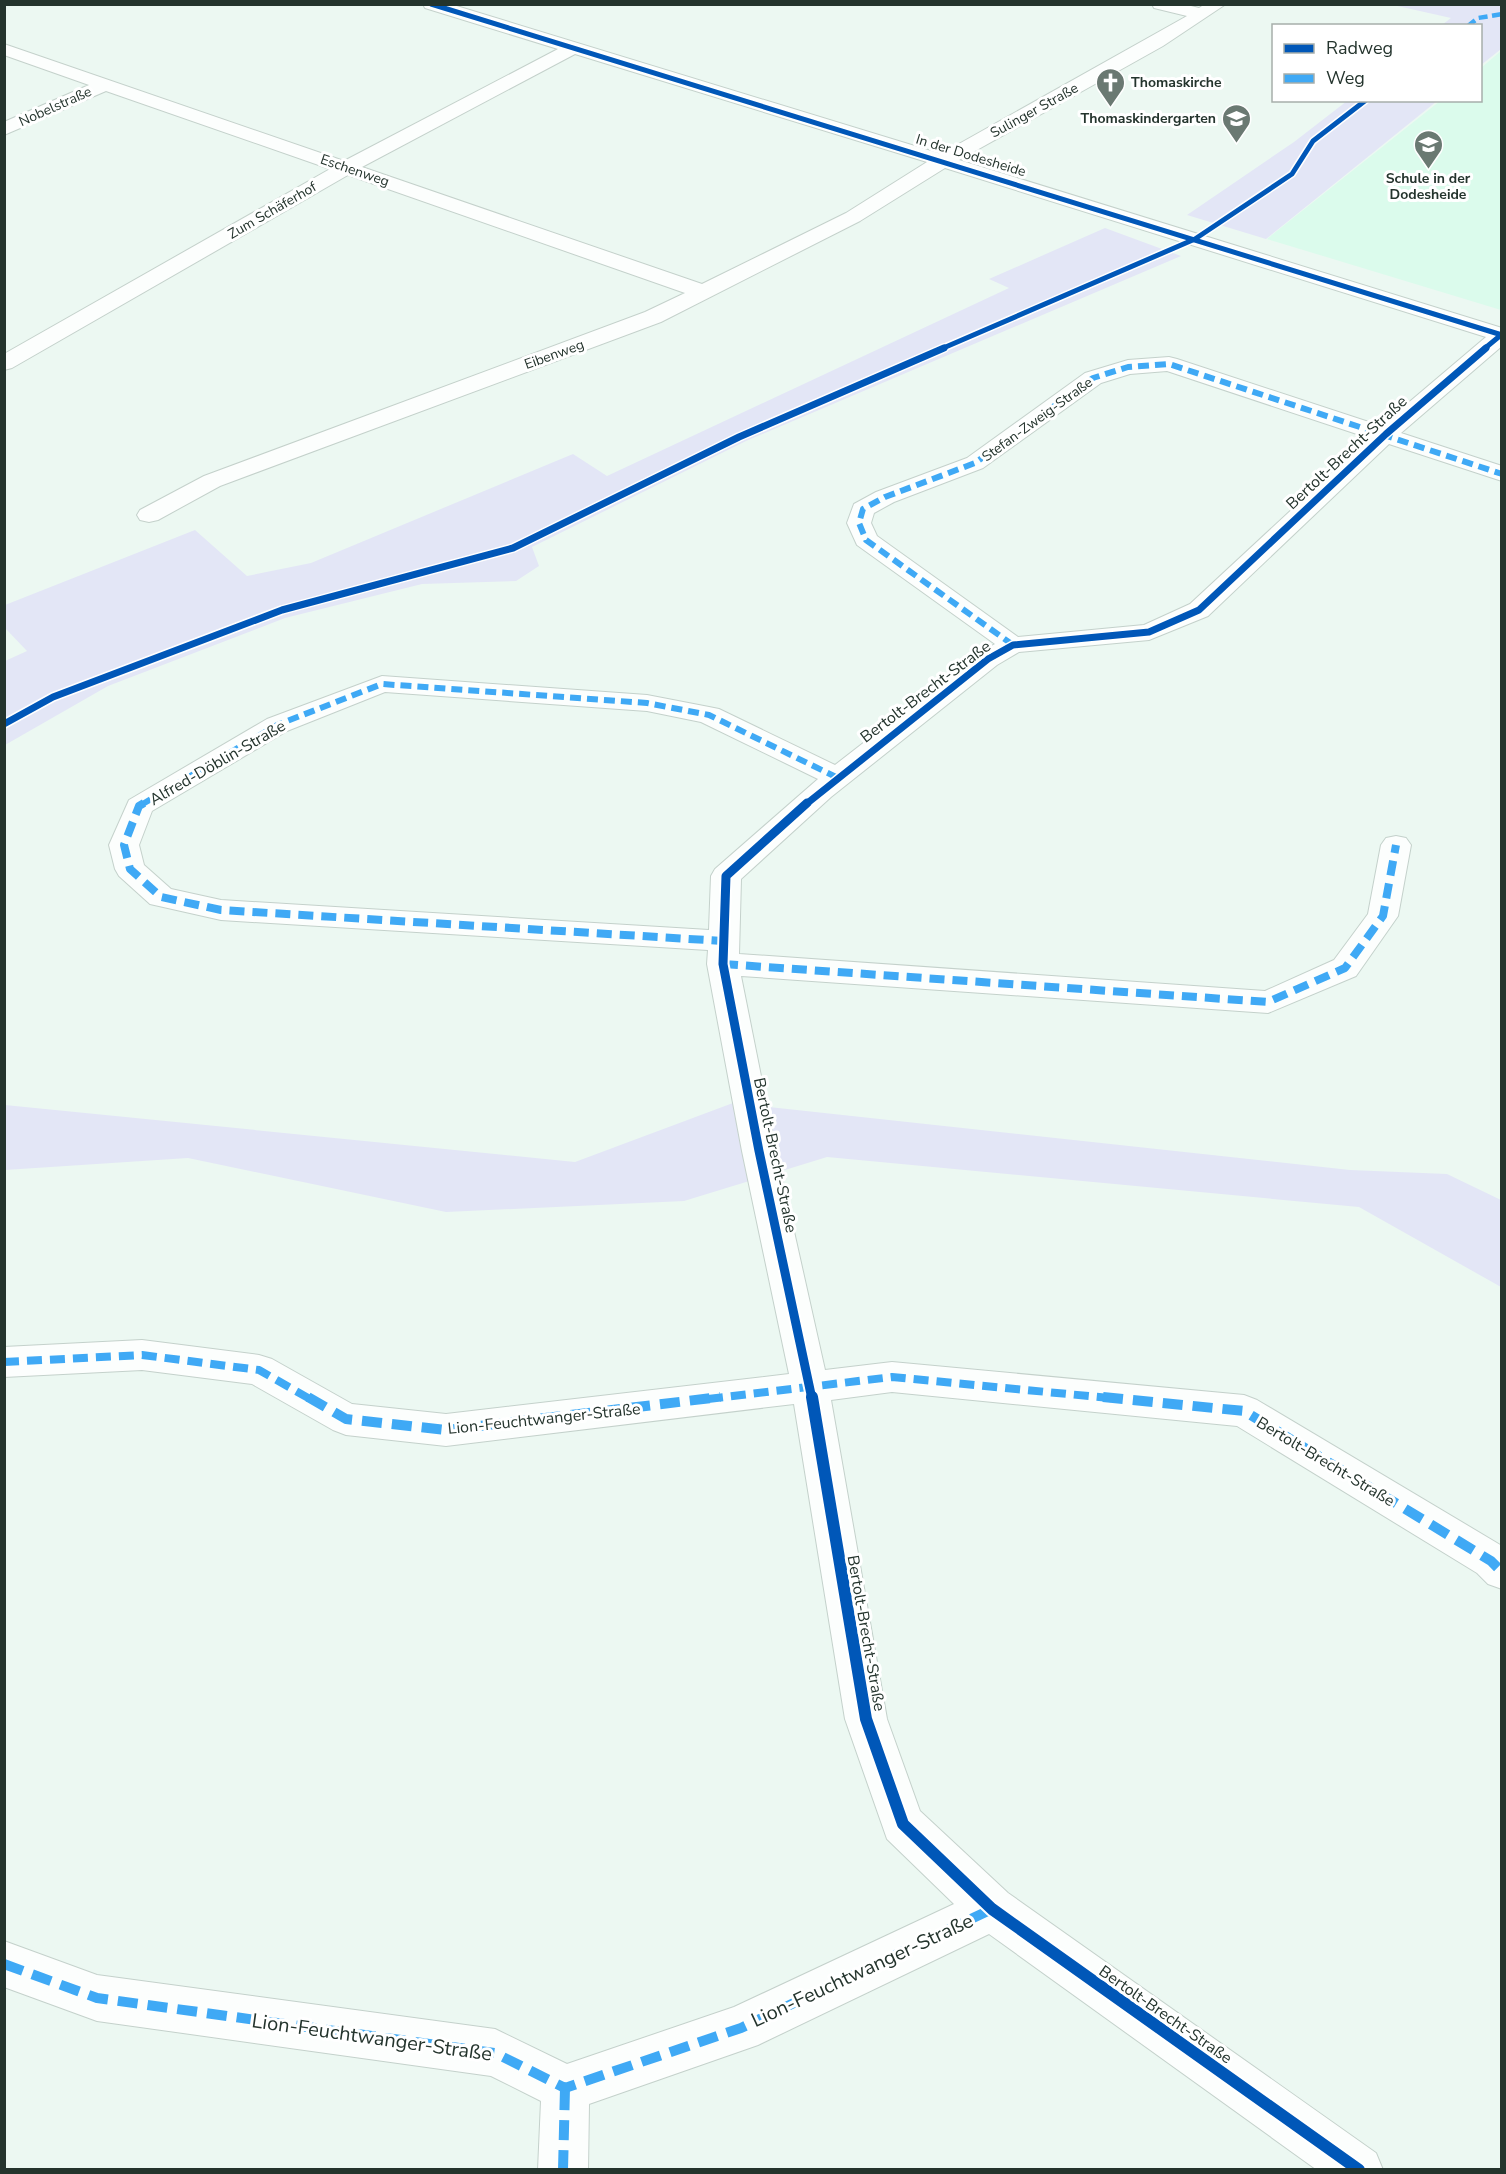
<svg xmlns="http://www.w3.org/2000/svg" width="1506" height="2174" font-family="'Nunito Sans',sans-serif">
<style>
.built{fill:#dbfbec}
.green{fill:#e3e6f6}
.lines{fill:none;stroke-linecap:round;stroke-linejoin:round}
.stream{fill:#d1cefa;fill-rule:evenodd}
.minor-casing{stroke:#c4d1cb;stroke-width:2}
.minor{fill:#fcfefd;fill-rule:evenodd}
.quiet-far3{stroke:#3fa9f5;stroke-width:4.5;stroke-dasharray:9 4.5;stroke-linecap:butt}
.quiet-far2{stroke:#3fa9f5;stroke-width:6;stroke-dasharray:11 6;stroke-linecap:butt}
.quiet-far1{stroke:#3fa9f5;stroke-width:8;stroke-dasharray:15 8;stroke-linecap:butt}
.quiet{stroke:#3fa9f5;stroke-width:10;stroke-dasharray:20 10;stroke-linecap:butt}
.cycleway-far3-casing{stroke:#fff;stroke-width:8}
.cycleway-far2-casing{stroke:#fff;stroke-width:10}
.cycleway-far1-casing{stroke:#fff;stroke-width:13}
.cycleway-casing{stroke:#fff;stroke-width:16}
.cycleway-far3{stroke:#0057b8;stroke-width:5}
.cycleway-far2{stroke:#0057b8;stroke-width:7}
.cycleway-far1{stroke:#0057b8;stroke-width:9}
.cycleway{stroke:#0057b8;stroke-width:12}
.labels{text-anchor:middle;stroke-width:6;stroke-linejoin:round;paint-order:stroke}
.far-poi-label{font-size:14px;font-weight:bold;fill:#24342d;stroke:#fff;text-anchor:start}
.far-street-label{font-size:14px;fill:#24342d;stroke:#fff}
.street-label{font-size:16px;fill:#24342d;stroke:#fff}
.near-street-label{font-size:20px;fill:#24342d;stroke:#fff}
</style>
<rect width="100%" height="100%" fill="#ecf8f2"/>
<path class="built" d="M 1501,51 L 1501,310 L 1267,239 L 1440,101 L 1480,100 L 1481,68 Z"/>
<g class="green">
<path d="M 1393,5 L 1501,5 L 1501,49 L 1481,65 L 1480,26 L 1442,25 L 1451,18 Z"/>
<path d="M 1347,101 L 1437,101 L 1266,239 L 1187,215 L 1294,142 Z"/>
<path d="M 1105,228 L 1181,256 L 746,441 L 532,547 L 539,566 L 516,581 L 422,584 L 285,618 L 108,686 L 5,745 L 5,661 L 27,651 L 5,628 L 5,605 L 195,530 L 247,576 L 311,563 L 573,454 L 607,476 L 1009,288 L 989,279 Z"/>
<path d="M 733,1103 L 1350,1170 L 1447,1174 L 1501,1200 L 1501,1287 L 1359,1207 L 827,1157 L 684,1201 L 446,1212 L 188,1158 L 5,1170 L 5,1105 L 575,1162 Z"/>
</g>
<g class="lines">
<path class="stream" d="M 1481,4 L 1490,4 L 1487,6 Z"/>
<defs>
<path id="minor" d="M 423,4 L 450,4 L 941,154 L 1187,16 L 1154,8 L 1152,4 L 1183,4 L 1199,8 L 1205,4 L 1226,4 L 1163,46 L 959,160 L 1502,328 L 1502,346 L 1401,433 L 1502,466 L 1502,481 L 1389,444 L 1208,616 L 1149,640 L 1019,652 L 997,665 L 831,797 L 741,879 L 739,954 L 1265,991 L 1334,960 L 1368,914 L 1381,845 L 1386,838 L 1396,836 L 1406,838 L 1411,845 L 1398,916 L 1356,976 L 1268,1013 L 741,976 L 776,1151 L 825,1370 L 892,1362 L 1244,1395 L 1257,1400 L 1502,1546 L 1502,1589 L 1488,1584 L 1477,1573 L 1237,1426 L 892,1392 L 831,1400 L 887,1719 L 920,1811 L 1008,1893 L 1376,2153 L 1383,2170 L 1317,2170 L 989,1934 L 758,2045 L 589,2104 L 588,2170 L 538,2170 L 541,2101 L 491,2076 L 97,2021 L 4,1987 L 4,1941 L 97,1975 L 495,2029 L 567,2064 L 734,2007 L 954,1904 L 887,1839 L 845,1719 L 794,1404 L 446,1446 L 346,1435 L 333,1430 L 252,1384 L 142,1370 L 4,1377 L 4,1347 L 142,1340 L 259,1355 L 272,1359 L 352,1404 L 446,1414 L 789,1374 L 742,1151 L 707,964 L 708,950 L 221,920 L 150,904 L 119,876 L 115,869 L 109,845 L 129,800 L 267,719 L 382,676 L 647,695 L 709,707 L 719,709 L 835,765 L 979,653 L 995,644 L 857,545 L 847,523 L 854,504 L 876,492 L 967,458 L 1085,373 L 1128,360 L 1169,357 L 1177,359 L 1381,426 L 1486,337 L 945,168 L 860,221 L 661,322 L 220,486 L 158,520 L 149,522 L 140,520 L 137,515 L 140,510 L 204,476 L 645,312 L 685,293 L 348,175 L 12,368 L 4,370 L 4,354 L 330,169 L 106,91 L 4,135 L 4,122 L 89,85 L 4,55 L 4,44 L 344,161 L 558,49 L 425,8 ZM 575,54 L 927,162 L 846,213 L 702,284 L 362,167 ZM 1167,371 L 1369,438 L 1190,604 L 1144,625 L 1018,637 L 877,536 L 871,523 L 874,513 L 894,502 L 983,468 L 1101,383 L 1130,374 ZM 385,692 L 647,711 L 701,722 L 818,779 L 715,869 L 711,876 L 709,930 L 221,900 L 171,889 L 144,865 L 139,845 L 152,811 L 287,731 Z"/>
</defs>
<use href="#minor" class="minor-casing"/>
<use href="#minor" class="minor"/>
<path class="quiet-far3" d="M 1468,26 L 1478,18 L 1502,14"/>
<g class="quiet-far2">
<path d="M 1013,645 L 866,540 L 859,523 L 863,509 L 885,497 L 975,463 L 1093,378 L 1128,367 L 1169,364 L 1502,474"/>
<path d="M 141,805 L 277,725 L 382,684 L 647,703 L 709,715 L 836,777"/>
</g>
<g class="quiet-far1">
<path d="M 144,803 L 139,806 L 124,845 L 130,869 L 161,897 L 221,910 L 722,941"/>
<path d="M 723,964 L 1268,1002 L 1345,968 L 1383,916 L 1396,845"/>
<path d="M 4,1362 L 142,1355 L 259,1370 L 310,1399"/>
<path d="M 708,1399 L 892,1377 L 1119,1399"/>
</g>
<g class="quiet">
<path d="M 308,1397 L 346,1419 L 446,1430 L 720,1397"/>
<path d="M 1103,1397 L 1244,1411 L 1491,1561 L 1502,1572"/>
<path d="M 4,1964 L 97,1998 L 495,2053 L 565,2088 L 741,2028 L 992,1909"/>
<path d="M 563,2170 L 565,2088"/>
</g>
<defs>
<g id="cycleway-far3">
<path d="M 431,4 L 1502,335"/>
<path d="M 941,349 L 1195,239 L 1292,174 L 1313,141 L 1366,100"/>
<path d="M 1484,349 L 1501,335"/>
</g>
<g id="cycleway-far2">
<path d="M 4,724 L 53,697 L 282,610 L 513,548 L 739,437 L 944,348"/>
<path d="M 805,805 L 988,659 L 1013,645 L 1149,632 L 1199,610 L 1386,434 L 1486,348"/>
</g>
<path id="cycleway-far1" d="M 807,803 L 726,876 L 723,964 L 759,1151 L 812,1399"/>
<path id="cycleway" d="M 812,1397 L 866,1719 L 903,1824 L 992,1909 L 1359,2170"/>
</defs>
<use href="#cycleway-far3" class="cycleway-far3-casing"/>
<use href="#cycleway-far2" class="cycleway-far2-casing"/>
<use href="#cycleway-far1" class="cycleway-far1-casing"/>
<use href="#cycleway" class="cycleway-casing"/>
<use href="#cycleway-far3" class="cycleway-far3"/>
<use href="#cycleway-far2" class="cycleway-far2"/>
<use href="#cycleway-far1" class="cycleway-far1"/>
<use href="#cycleway" class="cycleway"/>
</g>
<defs>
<symbol id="church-pin" viewBox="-11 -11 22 30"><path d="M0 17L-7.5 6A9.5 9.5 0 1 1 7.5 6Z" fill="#6a7972" stroke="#fff"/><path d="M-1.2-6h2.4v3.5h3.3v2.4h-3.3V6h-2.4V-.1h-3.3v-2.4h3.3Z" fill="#fff"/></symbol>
<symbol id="school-pin" viewBox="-11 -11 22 30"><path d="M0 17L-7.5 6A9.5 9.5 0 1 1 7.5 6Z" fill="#6a7972" stroke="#fff"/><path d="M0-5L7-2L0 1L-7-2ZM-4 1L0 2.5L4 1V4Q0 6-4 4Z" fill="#fff"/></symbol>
</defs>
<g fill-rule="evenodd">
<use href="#church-pin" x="1094" y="66" width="33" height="45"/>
<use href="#school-pin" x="1220" y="102" width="33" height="45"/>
<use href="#school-pin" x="1412" y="128" width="33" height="45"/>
</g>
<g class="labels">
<g class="far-poi-label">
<text x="1131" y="87">Thomaskirche</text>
<text x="1216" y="123" text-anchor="end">Thomaskindergarten</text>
<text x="1428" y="183" text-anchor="middle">Schule in der<tspan x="1428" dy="16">Dodesheide</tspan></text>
</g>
<g class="far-street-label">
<text transform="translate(55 106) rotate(-24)" y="5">Nobelstraße</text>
<text transform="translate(1034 110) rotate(-29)" y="5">Sulinger Straße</text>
<text transform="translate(971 155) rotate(17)" y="5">In der Dodesheide</text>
<text transform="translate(355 170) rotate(19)" y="5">Eschenweg</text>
<text transform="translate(272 210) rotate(-30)" y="5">Zum Schäferhof</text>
<text transform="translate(554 354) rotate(-20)" y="5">Eibenweg</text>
<text transform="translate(1037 419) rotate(-36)" y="5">Stefan-Zweig-Straße</text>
</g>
<g class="street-label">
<text transform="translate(1346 452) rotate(-43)" y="6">Bertolt-Brecht-Straße</text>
<text transform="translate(925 691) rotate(-37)" y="6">Bertolt-Brecht-Straße</text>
<text transform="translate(217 762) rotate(-30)" y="6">Alfred-Döblin-Straße</text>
<text transform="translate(776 1155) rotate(78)" y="6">Bertolt-Brecht-Straße</text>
<text transform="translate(544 1418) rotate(-6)" y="6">Lion-Feuchtwanger-Straße</text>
<text transform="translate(1326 1461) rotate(31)" y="6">Bertolt-Brecht-Straße</text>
<text transform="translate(867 1633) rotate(80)" y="6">Bertolt-Brecht-Straße</text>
<text transform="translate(1166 2014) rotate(35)" y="6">Bertolt-Brecht-Straße</text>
</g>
<g class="near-street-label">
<text transform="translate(862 1970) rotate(-25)" y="7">Lion-Feuchtwanger-Straße</text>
<text transform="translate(372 2037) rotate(8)" y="7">Lion-Feuchtwanger-Straße</text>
</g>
</g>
<rect width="1506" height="2174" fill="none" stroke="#24342d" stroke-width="12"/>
<rect x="1272" y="24" width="210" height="78" fill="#ffffff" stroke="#a7aeab" stroke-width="1.5"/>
<rect x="1284" y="44" width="30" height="9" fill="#0057b8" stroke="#a7aeab" stroke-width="1.5"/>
<text x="1326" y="54" font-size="18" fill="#24342d">Radweg</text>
<rect x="1284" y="74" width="30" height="9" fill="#3fa9f5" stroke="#a7aeab" stroke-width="1.5"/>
<text x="1326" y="84" font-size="18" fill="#24342d">Weg</text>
</svg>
